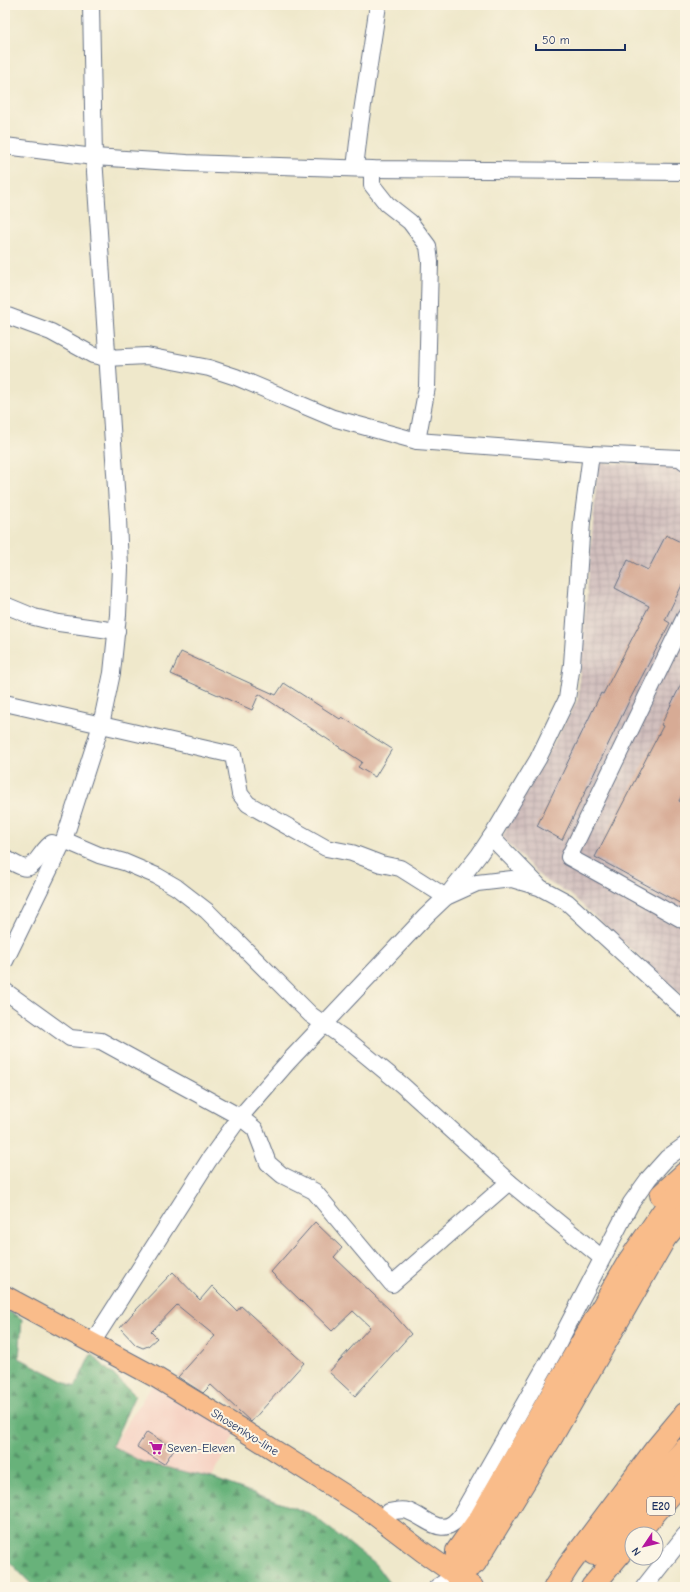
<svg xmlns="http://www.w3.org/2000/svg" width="690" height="1592" font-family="'Comic Neue',sans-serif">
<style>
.built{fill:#f6d2c3}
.industrial{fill:url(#industrial-grid)}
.forest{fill:url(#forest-firs);stroke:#42706c}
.building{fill:#d7ab95}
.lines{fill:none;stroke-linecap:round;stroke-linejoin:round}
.minor-casing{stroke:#657084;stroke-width:18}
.major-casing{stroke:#657084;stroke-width:22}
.highway-casing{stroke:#657084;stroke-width:24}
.minor{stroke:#fff;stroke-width:16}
.major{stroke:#f9bc8a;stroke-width:20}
.highway{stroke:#f9bc8a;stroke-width:22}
.labels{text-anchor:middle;stroke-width:4;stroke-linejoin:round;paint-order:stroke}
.shield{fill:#fcf5e5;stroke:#5e6a86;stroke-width:1}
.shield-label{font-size:11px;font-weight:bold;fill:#1b2f5e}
.street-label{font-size:12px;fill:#1b2f5e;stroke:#fcf5e5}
.poi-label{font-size:12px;fill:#1b2f5e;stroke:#fcf5e5;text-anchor:start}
</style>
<defs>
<pattern id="industrial-grid" width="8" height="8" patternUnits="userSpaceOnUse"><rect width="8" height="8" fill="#d1bfbd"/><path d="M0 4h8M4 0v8" fill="none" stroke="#b3a4a5"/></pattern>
<pattern id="forest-firs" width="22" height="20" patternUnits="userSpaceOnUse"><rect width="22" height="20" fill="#68b27a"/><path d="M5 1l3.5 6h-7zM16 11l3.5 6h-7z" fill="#559167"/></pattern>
</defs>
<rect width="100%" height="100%" fill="#fcf5e5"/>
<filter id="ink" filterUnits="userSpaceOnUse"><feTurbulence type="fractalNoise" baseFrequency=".025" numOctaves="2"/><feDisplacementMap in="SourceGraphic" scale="8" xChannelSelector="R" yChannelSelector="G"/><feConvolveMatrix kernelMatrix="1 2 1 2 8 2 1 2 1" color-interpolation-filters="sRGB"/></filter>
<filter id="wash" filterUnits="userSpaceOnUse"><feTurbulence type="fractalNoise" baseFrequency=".012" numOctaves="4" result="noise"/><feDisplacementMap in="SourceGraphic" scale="16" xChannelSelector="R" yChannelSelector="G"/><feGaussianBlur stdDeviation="0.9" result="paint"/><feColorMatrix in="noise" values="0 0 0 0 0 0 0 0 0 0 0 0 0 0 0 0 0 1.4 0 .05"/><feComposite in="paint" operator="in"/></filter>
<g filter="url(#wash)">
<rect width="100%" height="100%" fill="#efe8cb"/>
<path class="built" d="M 157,1378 L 238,1427 L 212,1478 L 142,1462 L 112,1446 Z"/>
<path class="industrial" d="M 598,463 L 676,465 L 685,474 L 685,998 L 571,895 L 543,879 L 502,837 L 578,699 Z"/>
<path class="forest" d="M 5,1309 L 22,1319 L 19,1358 L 75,1387 L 91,1354 L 135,1395 L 112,1446 L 142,1462 L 212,1478 L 311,1514 L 375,1564 L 392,1587 L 34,1587 L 5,1557 Z"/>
<g id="blocks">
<g class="building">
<path d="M 666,535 L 685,544 L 685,579 L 665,620 L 670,623 L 630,699 L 562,840 L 537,826 L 601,693 L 603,694 L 649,606 L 615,588 L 628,560 L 648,570 Z"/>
<path d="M 181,652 L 276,695 L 284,683 L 340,719 L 342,717 L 392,749 L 375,777 L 358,767 L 362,762 L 259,694 L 252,710 L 171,674 Z"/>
<path d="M 685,676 L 685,789 L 679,801 L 685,804 L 685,906 L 595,857 L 663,726 L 661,725 Z"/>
<path d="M 315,1222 L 342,1248 L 334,1257 L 390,1310 L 411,1334 L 355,1396 L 329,1372 L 370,1327 L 353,1311 L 332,1331 L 271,1272 Z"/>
<path d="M 173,1272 L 200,1300 L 212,1286 L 237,1311 L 241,1306 L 304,1363 L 251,1422 L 211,1385 L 203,1393 L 178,1377 L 215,1336 L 177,1305 L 151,1332 L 157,1338 L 148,1346 L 143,1348 L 136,1345 L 120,1328 L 132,1314 Z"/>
<path d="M 147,1432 L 174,1449 L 164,1464 L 137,1447 Z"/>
</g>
</g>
</g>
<g filter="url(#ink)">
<use href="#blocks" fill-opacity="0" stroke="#657084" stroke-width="1"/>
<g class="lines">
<defs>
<g id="minor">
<path d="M 5,146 L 94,157 L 187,163 L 372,169 L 685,172"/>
<path d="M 355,168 L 360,125 L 378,5"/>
<path d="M 372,169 L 372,185 L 387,204 L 410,222 L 428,246 L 430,262 L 427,387 L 417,441"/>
<path d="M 5,315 L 51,332 L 93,355 L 106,358 L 147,356 L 209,368 L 236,377 L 333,418 L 417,441 L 591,454 L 680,458 L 685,462"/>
<path d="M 5,605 L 34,617 L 59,623 L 117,631"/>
<path d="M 685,617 L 569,857 L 685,921"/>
<path d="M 5,703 L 233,755 L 240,794 L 248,804 L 326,848 L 352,853 L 381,864 L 400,868 L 446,897 L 479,855 L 497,828 L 538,759 L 567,699 L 572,664 L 582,522 L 591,454"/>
<path d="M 491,837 L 538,885"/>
<path d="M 64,840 L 99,855 L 124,862 L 157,876 L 176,887 L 207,911 L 311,1015 L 351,1043 L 402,1085 L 509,1182 L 602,1258"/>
<path d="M 5,858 C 10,861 16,865 22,867 C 35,872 41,849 52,843 L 60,847"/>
<path d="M 5,961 L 64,840 L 101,725 L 112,673 L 118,615 L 120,568 L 118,518 L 94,157 L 91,5"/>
<path d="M 5,991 L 70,1038 L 101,1041 L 240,1117 L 255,1129 L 268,1163 L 282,1175 L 314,1191 L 392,1284 L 509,1182"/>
<path d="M 92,1343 L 209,1160 L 240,1117 L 288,1062 L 426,916 L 446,897 L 477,883 L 512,879 L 539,887 L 567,902 L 685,1010"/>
<path d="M 384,1522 L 389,1512 C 396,1511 402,1509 408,1511 C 429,1519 442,1540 461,1515 L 557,1346 L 631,1203 L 649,1178 L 667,1158 L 685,1145"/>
<path d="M 437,1587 L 456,1575"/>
<path d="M 644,1587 L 685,1535"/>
</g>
<path id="major" d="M 5,1296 L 157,1378 L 238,1427 L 364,1507 L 423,1552 L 473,1587"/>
<g id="highway">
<path d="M 661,1195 L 685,1173"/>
<path d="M 637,1534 L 685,1478"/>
<path d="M 594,1554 L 665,1470 L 685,1449"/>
<path d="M 456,1575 L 457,1551 L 481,1517 L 629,1261 L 671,1200 L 685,1191"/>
<path d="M 456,1575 L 475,1563 L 551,1438 L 665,1238 L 685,1214"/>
<path d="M 555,1587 L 569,1565 L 655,1450 L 685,1414"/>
<path d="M 592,1587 L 632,1539"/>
</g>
</defs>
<use href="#minor" class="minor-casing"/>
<use href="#major" class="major-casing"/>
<use href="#highway" class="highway-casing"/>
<use href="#minor" class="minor"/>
<use href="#major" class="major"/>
<use href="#highway" class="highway"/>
</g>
</g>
<defs>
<symbol id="supermarket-bare" viewBox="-9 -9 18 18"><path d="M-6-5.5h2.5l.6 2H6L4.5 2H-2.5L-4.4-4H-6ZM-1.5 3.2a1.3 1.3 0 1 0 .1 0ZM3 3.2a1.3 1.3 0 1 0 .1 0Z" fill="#b5179e" stroke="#fcf5e5" stroke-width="2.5" paint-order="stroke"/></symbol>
</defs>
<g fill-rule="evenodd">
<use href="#supermarket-bare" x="146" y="1438" width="20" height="20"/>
</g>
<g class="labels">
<rect class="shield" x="647" y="1497" width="28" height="18" rx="3"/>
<g class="shield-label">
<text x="661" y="1510">E20</text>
</g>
<g class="street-label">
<text transform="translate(245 1432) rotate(32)" y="4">Shosenkyo-line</text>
</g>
<g class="poi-label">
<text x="167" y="1452">Seven-Eleven</text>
</g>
</g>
<rect width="690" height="1592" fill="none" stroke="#fcf5e5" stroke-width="20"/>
<g transform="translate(644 1546) rotate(235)"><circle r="19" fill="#fcf5e5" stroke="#a2a6af"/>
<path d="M0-3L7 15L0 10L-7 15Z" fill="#b5179e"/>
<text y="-6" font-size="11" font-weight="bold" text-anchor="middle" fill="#1b2f5e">N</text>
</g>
<path d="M536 44v6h89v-6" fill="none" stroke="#1b2f5e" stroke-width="2"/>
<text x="542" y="44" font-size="12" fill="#1b2f5e" stroke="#fcf5e5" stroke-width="3" paint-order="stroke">50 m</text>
</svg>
